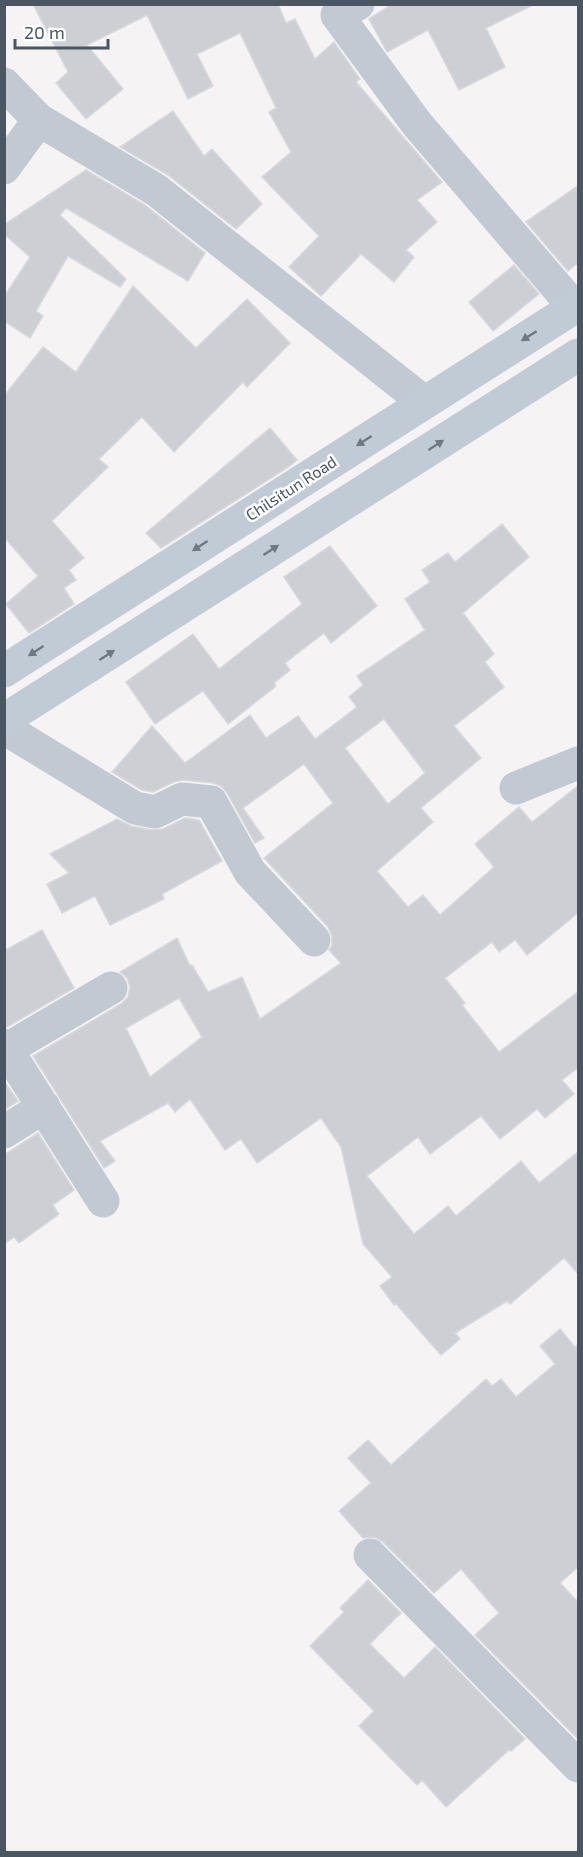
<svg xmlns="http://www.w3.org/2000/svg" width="583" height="1857" font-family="'Exo 2',sans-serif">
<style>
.building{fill:#cdcfd5;stroke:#d7d9de;stroke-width:1.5;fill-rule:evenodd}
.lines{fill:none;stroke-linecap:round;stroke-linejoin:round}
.minor{stroke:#c1cad2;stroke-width:33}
.secondary{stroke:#c1cbd6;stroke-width:33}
.oneway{fill:#6e7984}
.labels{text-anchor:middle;stroke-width:5;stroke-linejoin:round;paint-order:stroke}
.street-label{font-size:16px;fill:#4a5661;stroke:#fff}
</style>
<rect width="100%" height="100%" fill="#f5f3f3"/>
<g class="building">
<path d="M 33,4 L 278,4 L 286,23 L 295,19 L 315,59 L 334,42 L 360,79 L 356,82 L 442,182 L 417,200 L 437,222 L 406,250 L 414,257 L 394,282 L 361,254 L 321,296 L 289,267 L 319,236 L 262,177 L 291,152 L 269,112 L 276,108 L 240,33 L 197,54 L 213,86 L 188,99 L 147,15 L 87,45 L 123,89 L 86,119 L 56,83 L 68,72 Z"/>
<path d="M 392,4 L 535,4 L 486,28 L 505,67 L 459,90 L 428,30 L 387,52 L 369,19 Z"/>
<path d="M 173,111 L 204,156 L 212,149 L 262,204 L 236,229 L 168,175 L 120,147 Z"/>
<path d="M 86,170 L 145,205 L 205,253 L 188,281 L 66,208 L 60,215 L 126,279 L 120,287 L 68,256 L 36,311 L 43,316 L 30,338 L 4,321 L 4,297 L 30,257 L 4,234 L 4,225 Z"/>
<path d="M 579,185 L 579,262 L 568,271 L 526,222 Z"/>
<path d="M 514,265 L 539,294 L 493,331 L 469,302 Z"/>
<path d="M 133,286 L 196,348 L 247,299 L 290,343 L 247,387 L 243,382 L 174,452 L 142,417 L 99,459 L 108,467 L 52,521 L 84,558 L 69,570 L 76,580 L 64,588 L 74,604 L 29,633 L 6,604 L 38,576 L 4,537 L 4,396 L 43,347 L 76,372 Z"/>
<path d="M 270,428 L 297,460 L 290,466 L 161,548 L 146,533 Z"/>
<path d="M 502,524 L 529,557 L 463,613 L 494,654 L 485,662 L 504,687 L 454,726 L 481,758 L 421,808 L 433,822 L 377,871 L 408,907 L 423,895 L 440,915 L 494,867 L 475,844 L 519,807 L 532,822 L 579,785 L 579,912 L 527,955 L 515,940 L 499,952 L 492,942 L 445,978 L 465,1003 L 462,1005 L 499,1052 L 579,991 L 579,1067 L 562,1080 L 574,1094 L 545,1118 L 537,1109 L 500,1139 L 481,1116 L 430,1154 L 418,1137 L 367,1176 L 414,1234 L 448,1206 L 456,1216 L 521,1161 L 539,1183 L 579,1151 L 579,1275 L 564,1258 L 510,1304 L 507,1301 L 455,1333 L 460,1339 L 441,1355 L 396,1304 L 394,1305 L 380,1286 L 392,1277 L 363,1244 L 341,1147 L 321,1118 L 257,1163 L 241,1139 L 225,1150 L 190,1099 L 175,1112 L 168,1103 L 100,1141 L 115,1161 L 104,1168 L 33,1056 L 121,1004 L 128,997 L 130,987 L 127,978 L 120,972 L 177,938 L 190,966 L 192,965 L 208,992 L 242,977 L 260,1019 L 341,963 L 329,950 L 332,945 L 332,936 L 328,927 L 264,858 L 333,803 L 304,764 L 243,808 L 264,838 L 255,843 L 227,793 L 221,786 L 213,783 L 183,780 L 174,782 L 153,792 L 142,790 L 112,772 L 152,726 L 185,763 L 250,715 L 266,738 L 298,716 L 315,739 L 357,707 L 349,697 L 363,685 L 357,676 L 425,630 L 405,599 L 430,582 L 422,570 L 448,553 L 455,562 ZM 384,719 L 425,773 L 388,804 L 345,748 ZM 179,998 L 202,1037 L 150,1077 L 126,1028 Z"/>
<path d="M 330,546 L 377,606 L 331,643 L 324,633 L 285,663 L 290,670 L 274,683 L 276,686 L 228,724 L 203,691 L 155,724 L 126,682 L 193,634 L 219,669 L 302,604 L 284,577 Z"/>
<path d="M 185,818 L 199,820 L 222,861 L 162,894 L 164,899 L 110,925 L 95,896 L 62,913 L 47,884 L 69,873 L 50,854 L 117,819 L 131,826 L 152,830 L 163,829 Z"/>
<path d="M 42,930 L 74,988 L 7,1027 L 4,1026 L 4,951 Z"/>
<path d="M 4,1081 L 18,1101 L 6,1109 L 4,1106 Z"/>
<path d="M 38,1133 L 74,1190 L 53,1205 L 59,1214 L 19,1243 L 14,1237 L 4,1244 L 4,1155 Z"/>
<path d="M 560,1329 L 575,1347 L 579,1344 L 579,1566 L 560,1583 L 579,1603 L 579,1740 L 475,1635 L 499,1613 L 461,1569 L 434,1593 L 383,1542 L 374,1537 L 363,1538 L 339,1511 L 371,1483 L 348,1458 L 368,1440 L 391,1465 L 486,1379 L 492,1386 L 501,1379 L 516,1397 L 555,1364 L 540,1346 Z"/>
<path d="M 368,1580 L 401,1613 L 370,1644 L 404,1678 L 435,1647 L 525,1739 L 511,1751 L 509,1750 L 446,1807 L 422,1780 L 417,1785 L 359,1726 L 374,1711 L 310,1646 L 344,1612 L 340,1608 Z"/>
</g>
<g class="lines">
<g class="minor">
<path d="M 358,4 L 337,15 L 417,124 L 575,308"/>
<path d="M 4,84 L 39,120 L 156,190 L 424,402"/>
<path d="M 4,168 L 39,120"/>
<path d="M 4,728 L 135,808 L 155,812 L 182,799 L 211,802 L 250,872 L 314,940"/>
<path d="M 516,788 L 578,763"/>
<path d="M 4,1045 L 103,1201"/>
<path d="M 7,1049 L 111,988"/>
<path d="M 4,1132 L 44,1107"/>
<path d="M 370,1555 L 578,1766"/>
</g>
<g class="secondary">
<path d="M 4,671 L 578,305"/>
<path d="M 4,720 L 578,355"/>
</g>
</g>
<defs><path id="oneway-solid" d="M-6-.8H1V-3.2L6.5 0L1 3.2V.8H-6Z" transform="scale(1.5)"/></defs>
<g class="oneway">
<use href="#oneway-solid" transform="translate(529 336) rotate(148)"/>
<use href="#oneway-solid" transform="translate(364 441) rotate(147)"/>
<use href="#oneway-solid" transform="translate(436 445) rotate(-33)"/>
<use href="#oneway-solid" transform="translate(200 546) rotate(147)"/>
<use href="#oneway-solid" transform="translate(271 550) rotate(-33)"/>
<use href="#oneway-solid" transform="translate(36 651) rotate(147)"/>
<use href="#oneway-solid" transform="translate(107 655) rotate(-33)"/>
</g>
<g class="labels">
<g class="street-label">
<text transform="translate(291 488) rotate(-33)" y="6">Chilsitun Road</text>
</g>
</g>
<rect width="583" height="1857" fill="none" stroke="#4a5661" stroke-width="12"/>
<path d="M15 39v9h93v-9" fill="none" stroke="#4a5661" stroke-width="3"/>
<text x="24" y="39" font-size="18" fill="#4a5661" stroke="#ffffff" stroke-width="4.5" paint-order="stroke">20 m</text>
</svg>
